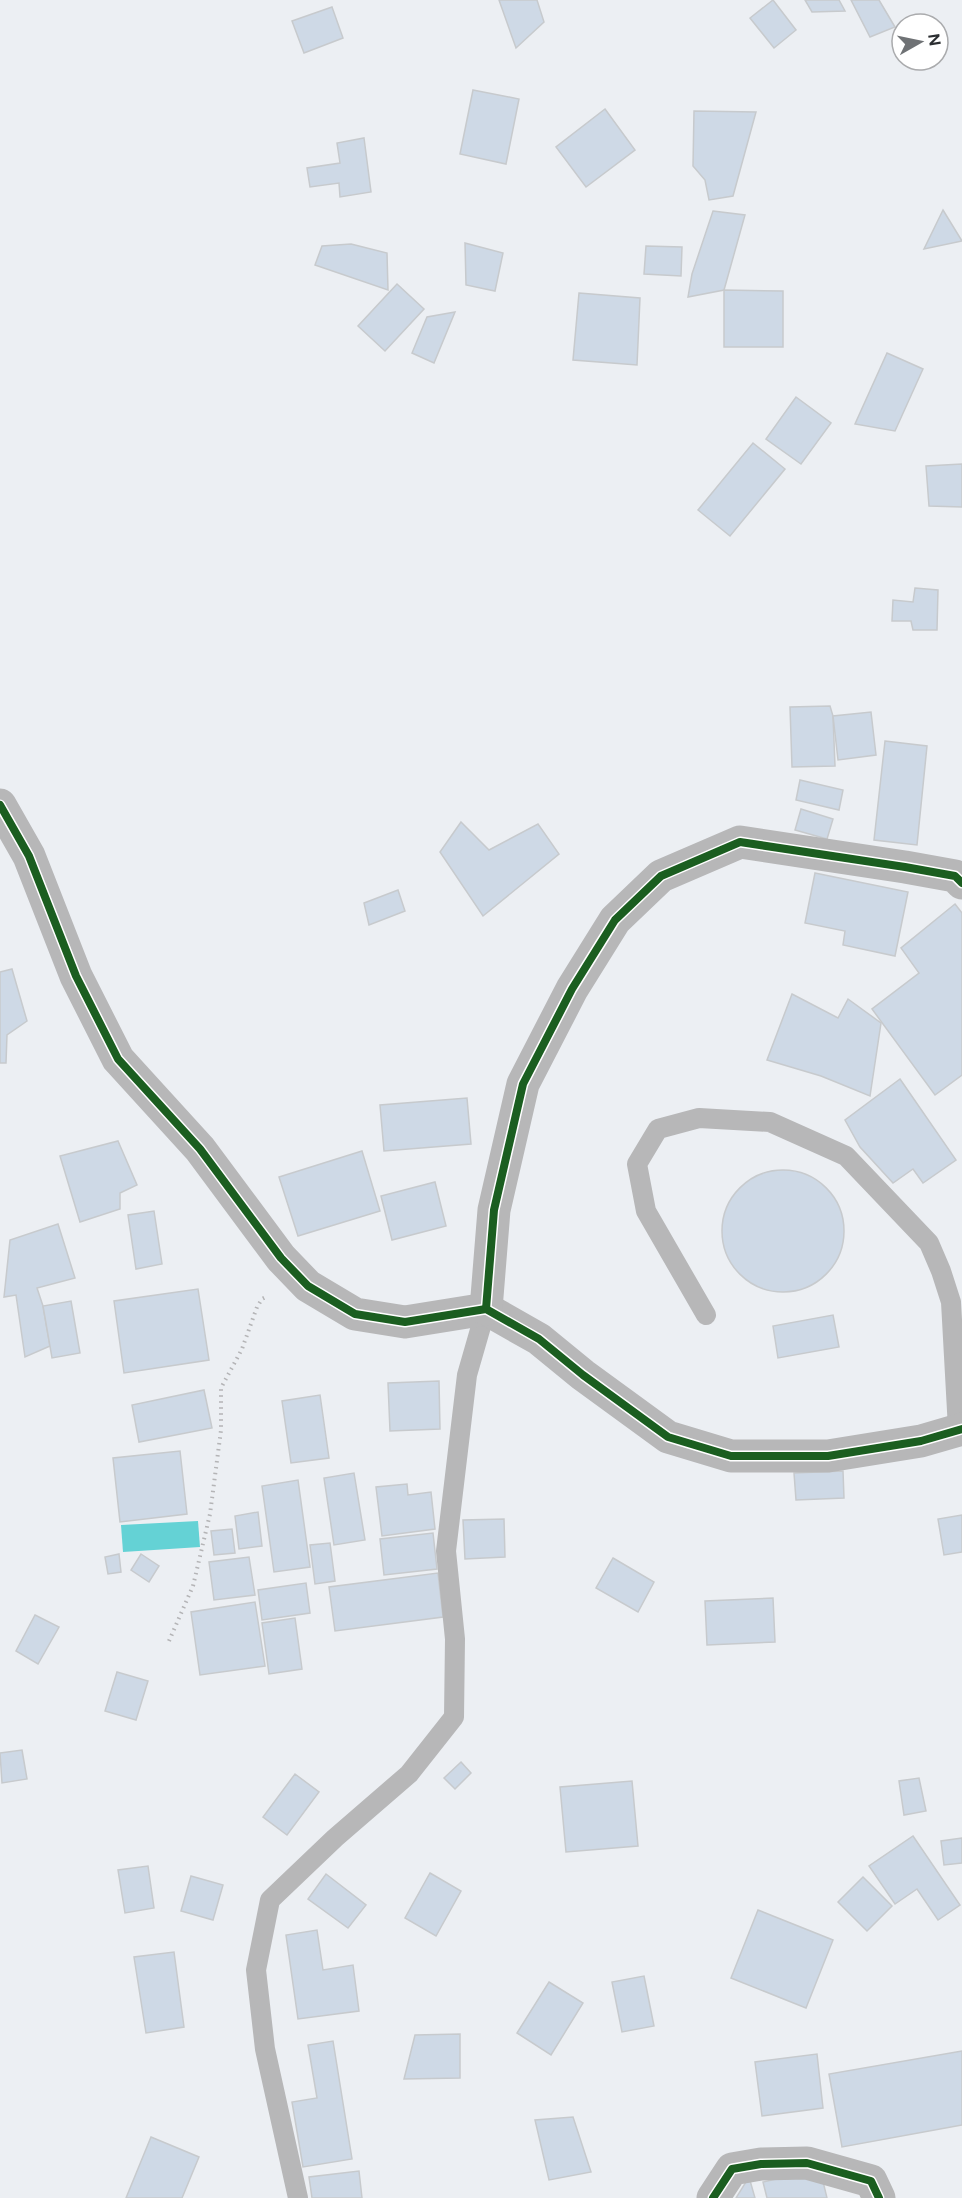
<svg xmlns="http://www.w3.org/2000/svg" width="962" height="2198" font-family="Figtree,sans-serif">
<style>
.water{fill:#64d2d5}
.building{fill:#ced9e6;stroke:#c7cacd;stroke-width:1.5}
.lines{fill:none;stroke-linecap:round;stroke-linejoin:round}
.path{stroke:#b4b4b6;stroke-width:4;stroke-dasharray:1.5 4.5;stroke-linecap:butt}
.lane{stroke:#b7b7b8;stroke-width:20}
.street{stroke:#b7b7b8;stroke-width:33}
.cycleway-casing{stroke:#fff;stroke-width:11}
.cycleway{stroke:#1b5e20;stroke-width:8}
</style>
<rect width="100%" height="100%" fill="#eceff3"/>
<path class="water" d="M 198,1521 L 200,1547 L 123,1552 L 121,1525 Z"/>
<g class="building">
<path d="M 499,0 L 537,0 L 544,22 L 516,48 Z"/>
<path d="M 773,0 L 796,30 L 774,48 L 750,18 Z"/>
<path d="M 805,0 L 839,0 L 845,11 L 812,12 Z"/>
<path d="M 851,0 L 879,0 L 895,27 L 870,37 Z"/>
<path d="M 332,7 L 343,38 L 304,53 L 292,21 Z"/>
<path d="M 473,90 L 519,99 L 506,164 L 460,154 Z"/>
<path d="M 605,109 L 635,150 L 586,187 L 556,147 Z"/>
<path d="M 694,111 L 756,112 L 733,196 L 709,200 L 705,180 L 693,166 Z"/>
<path d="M 364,138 L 371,192 L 340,197 L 339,183 L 310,187 L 307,168 L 340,163 L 337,143 Z"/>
<path d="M 943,210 L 962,241 L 924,249 Z"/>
<path d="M 713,211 L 745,215 L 724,290 L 688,297 L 692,274 Z"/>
<path d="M 465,243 L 503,253 L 495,291 L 466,285 Z"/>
<path d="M 351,244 L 387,253 L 388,290 L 315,265 L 322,246 Z"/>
<path d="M 646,246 L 682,247 L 681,276 L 644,274 Z"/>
<path d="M 397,284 L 424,309 L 385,351 L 358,326 Z"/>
<path d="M 724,290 L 783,291 L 783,347 L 724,347 Z"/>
<path d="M 579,293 L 640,298 L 637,365 L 573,360 Z"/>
<path d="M 455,312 L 434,363 L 412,353 L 427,317 Z"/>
<path d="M 887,353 L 923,369 L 895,431 L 855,424 Z"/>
<path d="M 796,397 L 831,423 L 801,464 L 766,439 Z"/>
<path d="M 753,443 L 785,469 L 730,536 L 698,510 Z"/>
<path d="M 962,464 L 962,507 L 929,506 L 926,466 Z"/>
<path d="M 915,588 L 938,590 L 937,630 L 913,630 L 911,621 L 892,621 L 893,600 L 913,602 Z"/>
<path d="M 830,706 L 833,716 L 835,766 L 792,767 L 790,707 Z"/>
<path d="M 871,712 L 876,755 L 838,760 L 833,716 Z"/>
<path d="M 885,741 L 927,746 L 917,845 L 874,840 Z"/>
<path d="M 800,780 L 843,790 L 839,810 L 796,800 Z"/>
<path d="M 801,809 L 833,819 L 827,839 L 795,830 Z"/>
<path d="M 461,822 L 489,850 L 538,824 L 559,854 L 483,916 L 440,852 Z"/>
<path d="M 815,873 L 908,892 L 895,956 L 843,945 L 845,931 L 805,923 Z"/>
<path d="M 398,890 L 405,911 L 369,925 L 364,903 Z"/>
<path d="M 955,904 L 962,913 L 962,1075 L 935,1095 L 872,1009 L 919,973 L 901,948 Z"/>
<path d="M 12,969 L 27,1021 L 7,1035 L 6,1063 L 0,1063 L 0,972 Z"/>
<path d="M 792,994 L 838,1018 L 848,999 L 881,1023 L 870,1096 L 821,1076 L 767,1060 Z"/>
<path d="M 900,1079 L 956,1160 L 923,1183 L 913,1169 L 893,1183 L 860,1147 L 845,1120 Z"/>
<path d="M 467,1098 L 471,1144 L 384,1151 L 380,1105 Z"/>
<path d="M 118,1141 L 137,1185 L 120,1193 L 120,1209 L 80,1222 L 60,1156 Z"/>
<path d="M 362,1151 L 380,1211 L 298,1236 L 279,1177 Z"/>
<circle cx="783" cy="1231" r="61"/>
<path d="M 435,1182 L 446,1226 L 392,1240 L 381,1196 Z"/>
<path d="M 154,1211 L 162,1264 L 136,1269 L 128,1215 Z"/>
<path d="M 58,1224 L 75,1278 L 37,1288 L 43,1306 L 50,1346 L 25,1357 L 16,1295 L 4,1297 L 10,1240 Z"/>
<path d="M 198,1289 L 209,1360 L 124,1373 L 114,1301 Z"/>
<path d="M 71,1301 L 80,1353 L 52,1358 L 43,1306 Z"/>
<path d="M 833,1315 L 839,1347 L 778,1358 L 773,1326 Z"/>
<path d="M 439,1381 L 440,1429 L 390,1431 L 388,1383 Z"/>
<path d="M 204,1390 L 212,1428 L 139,1442 L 132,1405 Z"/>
<path d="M 320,1395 L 329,1458 L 291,1463 L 282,1401 Z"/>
<path d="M 180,1451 L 187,1514 L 120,1522 L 113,1458 Z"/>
<path d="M 843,1471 L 844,1498 L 796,1500 L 794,1473 Z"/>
<path d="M 354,1473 L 365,1540 L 334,1545 L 324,1478 Z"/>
<path d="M 298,1480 L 310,1567 L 274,1572 L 262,1486 Z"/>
<path d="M 407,1484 L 408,1495 L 431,1492 L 435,1529 L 382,1536 L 376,1487 Z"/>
<path d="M 258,1512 L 262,1546 L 239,1549 L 235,1516 Z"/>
<path d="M 962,1515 L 962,1552 L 944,1555 L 938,1519 Z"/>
<path d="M 504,1519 L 505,1557 L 465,1559 L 463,1520 Z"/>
<path d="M 232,1529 L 235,1553 L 214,1555 L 211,1531 Z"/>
<path d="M 433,1533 L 437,1569 L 384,1575 L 380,1539 Z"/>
<path d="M 330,1543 L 335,1581 L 315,1584 L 310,1545 Z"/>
<path d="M 119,1554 L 121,1572 L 108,1574 L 105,1557 Z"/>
<path d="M 141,1554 L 159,1566 L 149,1582 L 131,1570 Z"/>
<path d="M 249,1557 L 255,1595 L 214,1600 L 209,1562 Z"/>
<path d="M 613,1558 L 654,1582 L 638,1612 L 596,1588 Z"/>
<path d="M 438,1573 L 443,1617 L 335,1631 L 329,1587 Z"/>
<path d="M 306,1583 L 310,1613 L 262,1620 L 258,1590 Z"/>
<path d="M 773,1598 L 775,1642 L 707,1645 L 705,1601 Z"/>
<path d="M 255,1602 L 265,1666 L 200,1675 L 191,1612 Z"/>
<path d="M 35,1615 L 59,1627 L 38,1664 L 16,1651 Z"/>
<path d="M 295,1618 L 302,1669 L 269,1674 L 262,1623 Z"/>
<path d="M 117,1672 L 148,1681 L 136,1720 L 105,1711 Z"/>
<path d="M 22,1750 L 27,1779 L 2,1783 L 0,1753 Z"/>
<path d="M 461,1762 L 471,1773 L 455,1789 L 444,1778 Z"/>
<path d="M 295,1774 L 319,1792 L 287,1835 L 263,1817 Z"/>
<path d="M 919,1778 L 926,1811 L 904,1815 L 899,1781 Z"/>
<path d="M 632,1781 L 638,1846 L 566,1852 L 560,1787 Z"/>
<path d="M 913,1836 L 960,1905 L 938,1920 L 917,1889 L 895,1904 L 869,1866 Z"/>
<path d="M 962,1838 L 962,1863 L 944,1865 L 941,1841 Z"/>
<path d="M 148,1866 L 154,1908 L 125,1913 L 118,1870 Z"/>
<path d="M 430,1873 L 461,1891 L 436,1936 L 405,1918 Z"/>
<path d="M 326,1874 L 366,1905 L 348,1928 L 308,1899 Z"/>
<path d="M 191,1876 L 223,1885 L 213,1920 L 181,1911 Z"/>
<path d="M 863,1877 L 892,1906 L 867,1931 L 838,1902 Z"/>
<path d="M 758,1910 L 833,1940 L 806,2008 L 731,1978 Z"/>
<path d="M 317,1930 L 323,1970 L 353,1965 L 359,2011 L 298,2019 L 286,1935 Z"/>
<path d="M 174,1952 L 184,2027 L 146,2033 L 134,1957 Z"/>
<path d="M 644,1976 L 654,2026 L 622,2032 L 612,1982 Z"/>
<path d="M 549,1982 L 583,2003 L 551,2055 L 517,2033 Z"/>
<path d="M 460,2034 L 460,2078 L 404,2079 L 415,2035 Z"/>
<path d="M 333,2041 L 352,2159 L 303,2167 L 292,2102 L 317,2098 L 308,2045 Z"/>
<path d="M 962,2051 L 962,2125 L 842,2147 L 829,2074 Z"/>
<path d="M 817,2054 L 823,2108 L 762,2116 L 755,2062 Z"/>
<path d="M 573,2117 L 591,2172 L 549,2180 L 535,2120 Z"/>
<path d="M 151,2137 L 199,2157 L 182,2198 L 126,2198 Z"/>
<path d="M 820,2169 L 827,2198 L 767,2198 L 763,2182 Z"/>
<path d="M 359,2171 L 362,2198 L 312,2198 L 309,2177 Z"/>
<path d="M 749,2177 L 755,2198 L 736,2198 Z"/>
</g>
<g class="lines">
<path class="path" d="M 169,1641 L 193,1586 L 210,1514 L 221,1430 L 221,1388 L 242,1349 L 257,1307 L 262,1299 L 268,1296"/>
<g class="lane">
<path d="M 706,1315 L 646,1211 L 637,1164 L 658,1129 L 699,1118 L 770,1122 L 846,1156 L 929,1243 L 941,1271 L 951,1302 L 958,1429"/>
<path d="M 298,2198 L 265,2049 L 256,1970 L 270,1900 L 335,1838 L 409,1774 L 454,1717 L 455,1639 L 446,1551 L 467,1375 L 486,1309"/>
</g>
<g class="street">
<path d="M 0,805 L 29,856 L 76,976 L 118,1059 L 200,1149 L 281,1258 L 308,1286 L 355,1314 L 405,1322 L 486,1309 L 539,1339 L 583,1375 L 668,1437 L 731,1456 L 828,1456 L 921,1441 L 962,1429"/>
<path d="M 486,1309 L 494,1210 L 523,1084 L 572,989 L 615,920 L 661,876 L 740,842 L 905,867 L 955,876 L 962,883"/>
<path d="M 713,2198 L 732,2169 L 761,2164 L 807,2163 L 871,2181 L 879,2198"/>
</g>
<defs>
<g id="cycleway">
<path d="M 0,805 L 29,856 L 76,976 L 118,1059 L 200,1149 L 281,1258 L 308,1286 L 355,1314 L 405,1322 L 486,1309 L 539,1339 L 583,1375 L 668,1437 L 731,1456 L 828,1456 L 921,1441 L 962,1429"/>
<path d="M 486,1309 L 494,1210 L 523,1084 L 572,989 L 615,920 L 661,876 L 740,842 L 905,867 L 955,876 L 962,883"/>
<path d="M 713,2198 L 732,2169 L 761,2164 L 807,2163 L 871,2181 L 879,2198"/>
</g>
</defs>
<use href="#cycleway" class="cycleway-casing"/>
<use href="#cycleway" class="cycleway"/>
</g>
<g transform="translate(920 42) rotate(81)"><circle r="28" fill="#ffffff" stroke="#aaabad" stroke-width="1.5"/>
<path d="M0-4.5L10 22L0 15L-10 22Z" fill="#6f7275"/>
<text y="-9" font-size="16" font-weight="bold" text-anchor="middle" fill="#2b2e31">N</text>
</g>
</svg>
